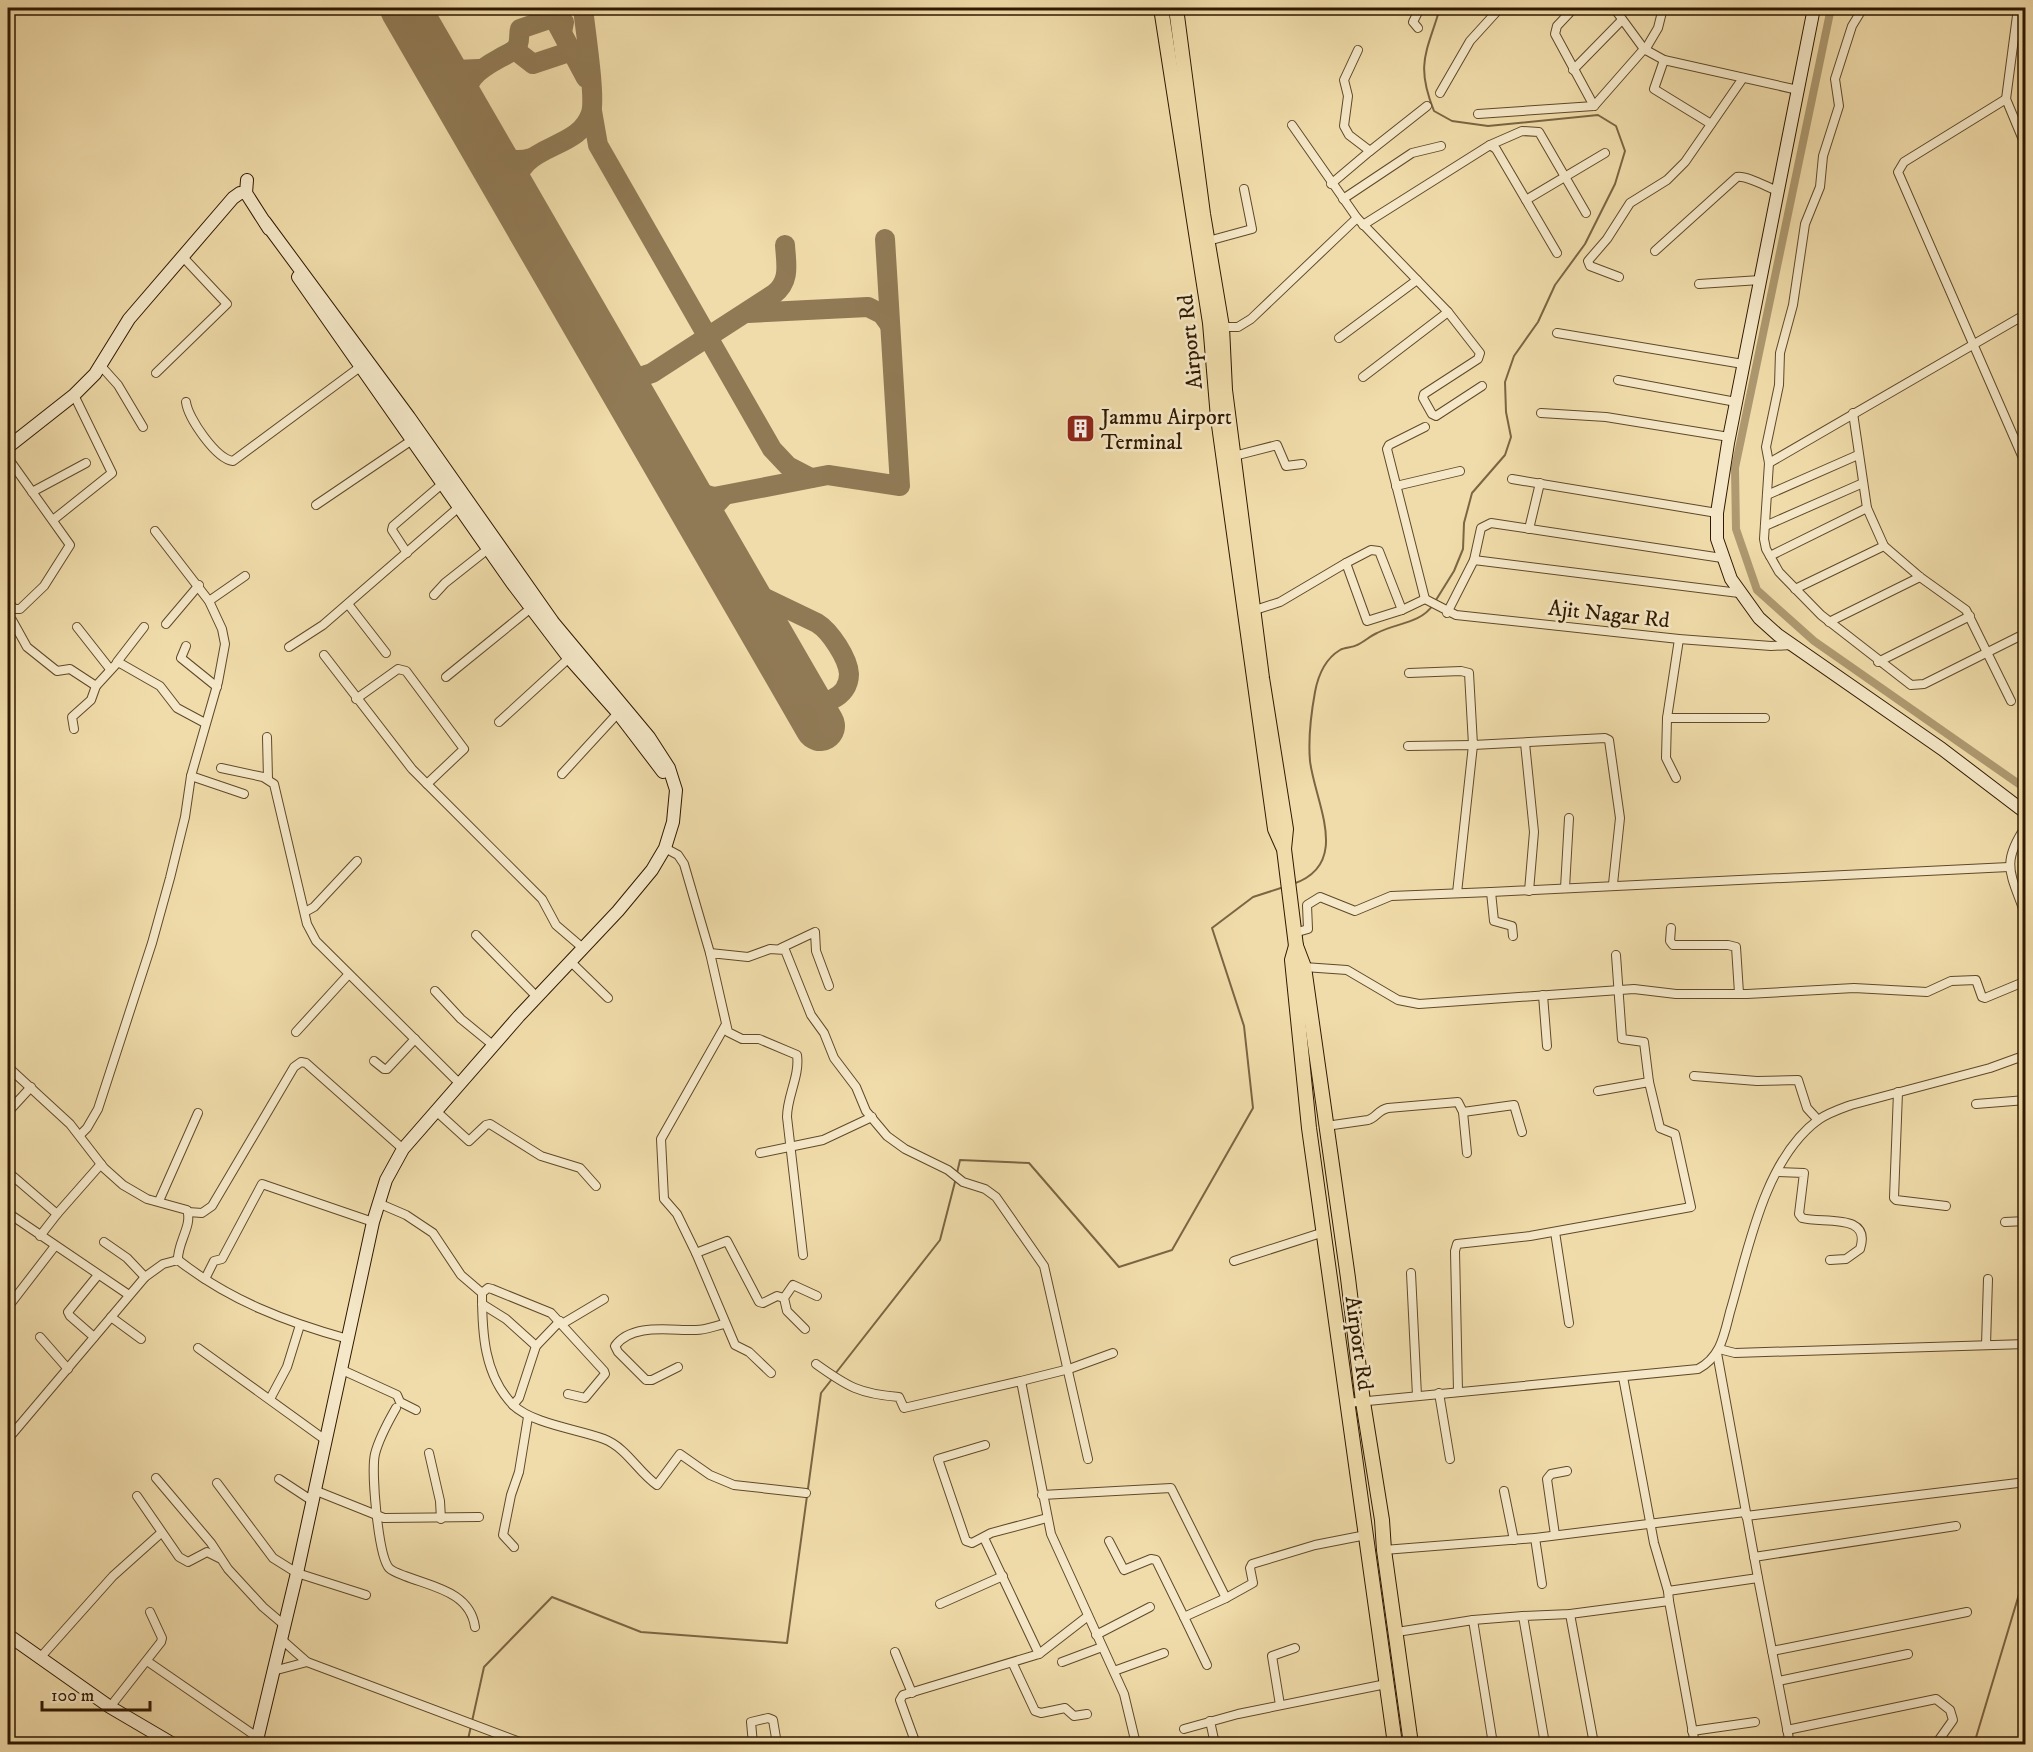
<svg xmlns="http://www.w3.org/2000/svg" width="2033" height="1752" font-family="'IM FELL DW Pica',serif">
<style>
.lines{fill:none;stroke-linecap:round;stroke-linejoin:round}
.stream{stroke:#7b6543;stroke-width:2}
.canal{stroke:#ae9970;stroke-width:8}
.taxiway{stroke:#907a55;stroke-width:20}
.runway{stroke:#907a55;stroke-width:50}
.street-casing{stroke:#5f492a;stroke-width:10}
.secondary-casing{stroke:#2f1800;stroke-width:14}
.primary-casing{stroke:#2f1800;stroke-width:16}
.street{stroke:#f5e8c8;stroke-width:8}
.secondary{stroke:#f5e8c8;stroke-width:12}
.primary{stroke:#f0dcaa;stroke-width:14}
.labels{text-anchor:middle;stroke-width:5;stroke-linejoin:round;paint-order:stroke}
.street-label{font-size:22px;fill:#2f1800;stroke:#f5e8c8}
.poi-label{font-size:22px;fill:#2f1800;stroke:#f5e8c8;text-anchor:start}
</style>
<rect width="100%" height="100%" fill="#f0dcaa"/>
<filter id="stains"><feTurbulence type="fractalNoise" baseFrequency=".00333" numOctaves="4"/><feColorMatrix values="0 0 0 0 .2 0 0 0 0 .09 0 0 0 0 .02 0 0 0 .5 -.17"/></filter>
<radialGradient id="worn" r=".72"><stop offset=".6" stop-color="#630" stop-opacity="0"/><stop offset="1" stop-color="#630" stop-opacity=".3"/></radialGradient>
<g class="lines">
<g class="stream">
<path d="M 1436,600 L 1454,571 L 1463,549 L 1464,523 L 1472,493 L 1505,455 L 1511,437 L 1506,412 L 1505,382 L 1514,356 L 1538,322 L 1555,285 L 1585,244 L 1615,184 L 1625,151 L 1616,126 L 1598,115 L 1488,126 L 1452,121 L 1434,111 C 1415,64 1427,52 1440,8"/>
<path d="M 1293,884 C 1352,864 1315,803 1310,761 C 1308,738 1311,714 1315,692 C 1318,676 1325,659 1340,650 C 1345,647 1352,648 1357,645 C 1364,642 1370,636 1377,633 C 1395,623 1420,624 1433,605"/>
<path d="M 957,1173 L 960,1160 L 1029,1163 L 1119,1267 L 1172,1250 L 1253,1108 L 1244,1026 L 1212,928 L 1253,897 L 1284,887"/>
<path d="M 835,1374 L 940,1240 L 956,1178"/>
<path d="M 467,1744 L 484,1667 L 552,1597 L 641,1632 L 787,1643 L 821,1393 L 832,1379"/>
<path d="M 1974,1744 L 2026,1571"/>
</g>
<path class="canal" d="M 1831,8 L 1735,468 L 1736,529 L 1757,590 L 1814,641 L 2026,789"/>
<g class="taxiway">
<path d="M 556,22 L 586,78"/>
<path d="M 515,50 L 533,64 L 572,51"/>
<path d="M 436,61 L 455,70 L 479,69"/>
<path d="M 464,109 C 464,80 476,71 500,58 C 505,55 513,52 516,48 C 521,42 518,35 520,29 L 558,16 L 564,22 L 562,32"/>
<path d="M 592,111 L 598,145 L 772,449 L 788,466 L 811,478"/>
<path d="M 486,149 C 501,158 514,163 531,158"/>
<path d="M 514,195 C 515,140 578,154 591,113 C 596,98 585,28 583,8"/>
<path d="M 748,313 L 868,307 L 882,314 L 890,325"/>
<path d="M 617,374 L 637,378 L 652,373 L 774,294 C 791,281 786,263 785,245"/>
<path d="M 679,481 L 697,492 L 714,497 L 828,475 L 900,486 L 885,239"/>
<path d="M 705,526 L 709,512 L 723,497"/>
<path d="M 738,583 L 748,590 L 817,623 C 830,631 848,658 849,674 C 849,699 820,708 801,700 L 789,685 L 771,640"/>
</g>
<path class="runway" d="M 405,8 L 820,726"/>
<defs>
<g id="street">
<path d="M 1574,8 L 1557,26 L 1555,34 L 1594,106 L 1644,49"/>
<path d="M 1614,8 L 1644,49 L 1664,60 L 1798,90"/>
<path d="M 1863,8 L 1852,26 L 1835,79 L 1839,106 L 1823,156 L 1820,187 L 1805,224 L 1793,305 L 1780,353 L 1779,385 L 1766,447 L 1769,463 L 1764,539 L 1766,549 L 1779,572 L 1821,615 L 1911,685 L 1924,684 L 2026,633"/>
<path d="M 2018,8 L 2006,99 L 2026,147"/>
<path d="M 1418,28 L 1413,22 L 1420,8"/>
<path d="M 1645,50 L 1658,28 L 1663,8"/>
<path d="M 1664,60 L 1654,89 L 1711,124"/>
<path d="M 1573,70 L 1621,21"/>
<path d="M 1440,93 L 1470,41 L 1500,8"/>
<path d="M 2006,99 L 1904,162 L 1898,172 L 2026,465"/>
<path d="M 1478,114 L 1594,106"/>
<path d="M 1292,125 L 1357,218"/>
<path d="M 1490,145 L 1522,131 L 1539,132 L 1586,213"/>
<path d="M 1370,151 L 1427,106"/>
<path d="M 1331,184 L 1370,151 L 1349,135 L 1344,126 L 1348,96 L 1344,80 L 1358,50"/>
<path d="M 1343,199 L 1412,153 L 1441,146"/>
<path d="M 1526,200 L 1605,153"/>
<path d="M 1363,225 L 1490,145 L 1496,149 L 1557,253"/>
<path d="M 1208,241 L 1252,229 L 1244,189"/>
<path d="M 1655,251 L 1737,177 C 1746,175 1767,187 1778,191"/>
<path d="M 1619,277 L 1590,266 L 1588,261 L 1607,239 L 1630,203 L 1667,180 L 1685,162 L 1743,78"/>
<path d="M 1699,284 L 1760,280"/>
<path d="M 1222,327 L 1238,327 L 1251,319 L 1357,218 L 1448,312 L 1480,353 L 1478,359 L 1424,394 L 1423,398 L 1432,414 L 1436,416 L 1482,386"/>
<path d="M 1557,333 L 1743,364"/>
<path d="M 1339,338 L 1417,280"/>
<path d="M 101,366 L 118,385 L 143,427"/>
<path d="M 156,373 L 227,304 L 182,256"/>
<path d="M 1363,377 L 1448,312"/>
<path d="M 1618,380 L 1736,402"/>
<path d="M 186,402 C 188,418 216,459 233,461 L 360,367"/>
<path d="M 1541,413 L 1606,417 L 1729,437"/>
<path d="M 1853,413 L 1867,508 L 1884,546 L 1920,577 L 1966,610 L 2011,701"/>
<path d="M 1425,427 L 1389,445 L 1387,449 L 1425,599"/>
<path d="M 1234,456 L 1277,445 L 1286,466 L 1302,464"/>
<path d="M 8,458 L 70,545 L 44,586 L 20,609 L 15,609 L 8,603"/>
<path d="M 1769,463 L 2026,314"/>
<path d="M 1512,479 L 1717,513"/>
<path d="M 1396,486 L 1460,471"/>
<path d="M 32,492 L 86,463"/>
<path d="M 1767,495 L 1858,455"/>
<path d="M 316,505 L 412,440"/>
<path d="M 53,520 L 112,473 L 74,395"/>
<path d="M 1765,526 L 1863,483"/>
<path d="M 1529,529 L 1540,483"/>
<path d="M 407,553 L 392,530 L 393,526 L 442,484"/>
<path d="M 1770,556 L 1867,508"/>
<path d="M 1474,560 L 1481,528 L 1491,523 L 1722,558"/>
<path d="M 1346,563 L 1371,550 L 1379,551 L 1402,610"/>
<path d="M 1795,589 L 1884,546"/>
<path d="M 434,595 L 445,583 L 488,549"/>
<path d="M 1425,599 L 1456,615 L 1679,639 L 1771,646 L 1793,645"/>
<path d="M 209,601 L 245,576"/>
<path d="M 348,604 L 386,653"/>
<path d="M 1255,610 L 1280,602 L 1346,563 L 1367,621 L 1402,610 L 1425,599"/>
<path d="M 1447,613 L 1474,560 L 1739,593"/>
<path d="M 12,620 L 27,647 L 57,671 L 70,669 L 96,686 L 118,662 L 160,686 L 177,708 L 205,723"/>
<path d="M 1829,622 L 1920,577"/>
<path d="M 166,624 L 199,585"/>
<path d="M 77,627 L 110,669"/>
<path d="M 1679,639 L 1667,718 L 1765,718"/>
<path d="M 186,646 L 181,658 L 217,687"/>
<path d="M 289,647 L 323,625 L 459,507"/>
<path d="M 324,655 L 412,769 L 542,899 L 556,925 L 584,949"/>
<path d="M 117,662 L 144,627"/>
<path d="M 1878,662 L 1970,616"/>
<path d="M 1409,673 L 1461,671 L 1469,673 L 1473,745 L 1605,738 L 1609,740 L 1620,818 L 1613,884"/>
<path d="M 446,677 L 531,608"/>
<path d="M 356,699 L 398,669 L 406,671 L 464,749 L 427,784"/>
<path d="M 1667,718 L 1666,758 L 1676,778"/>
<path d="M 499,722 L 569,658"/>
<path d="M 74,729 L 72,717 L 91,700 L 96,686"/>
<path d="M 267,737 L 268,779"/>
<path d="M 1525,743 L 1534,832 L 1529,891"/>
<path d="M 1408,746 L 1473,745 L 1457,893"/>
<path d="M 221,768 L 263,777 L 274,784 L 307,924 L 316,941 L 459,1083"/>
<path d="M 562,774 L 618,713"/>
<path d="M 191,776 L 244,794"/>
<path d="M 2026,826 C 1999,865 2012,875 2026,917"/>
<path d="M 665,848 L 678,855 L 684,864 L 710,953"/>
<path d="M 1565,888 L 1569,818"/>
<path d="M 1491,892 L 2009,867"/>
<path d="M 305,912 L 314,907 L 357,861"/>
<path d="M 1671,928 L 1670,941 L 1673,945 L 1728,945 L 1736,947 L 1739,993"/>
<path d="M 1294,933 L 1308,929 L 1307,905 L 1320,897 L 1355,911 L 1391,896 L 1491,892 L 1494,921 L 1512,926 L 1513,936"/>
<path d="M 476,935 L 537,997"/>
<path d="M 781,948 L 815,932 L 816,951 L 829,986"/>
<path d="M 1616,955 L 1622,1039 L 1644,1042 L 1649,1082"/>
<path d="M 571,962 L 608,998"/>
<path d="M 1304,967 L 1347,970 L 1398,1000 L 1419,1004 L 1634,989 L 1676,994 L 1747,994 L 1854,988 L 1927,992 L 1951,981 L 1976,980 L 1982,997 L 1985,998 L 2026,981"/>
<path d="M 435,991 L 461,1019 L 494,1046"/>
<path d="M 1543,995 L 1547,1046"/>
<path d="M 296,1032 L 348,975"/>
<path d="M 374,1061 L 384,1069 L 387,1069 L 415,1039"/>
<path d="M 8,1067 L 70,1124 L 104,1168 L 123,1185 L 147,1199 L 187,1210 C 193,1225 177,1243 178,1260"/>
<path d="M 1694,1076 L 1757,1081 L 1798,1080 L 1807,1108 L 1818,1120"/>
<path d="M 1898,1092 L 1894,1198 L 1896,1200 L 1946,1206"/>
<path d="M 1976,1104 L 2026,1100"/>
<path d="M 436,1111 L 469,1141 L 486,1125 L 490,1124 L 541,1156 L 580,1168 L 596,1186"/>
<path d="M 8,1112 L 31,1087"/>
<path d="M 1463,1112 L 1514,1105 L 1522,1132"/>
<path d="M 1326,1126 L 1368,1120 C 1376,1118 1378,1110 1388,1108 L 1458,1102 L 1463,1112 L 1467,1153"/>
<path d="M 80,1135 L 87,1128 L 98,1109 L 152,943 L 170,878 L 185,817 L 191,776 L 218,682 L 225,644 L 222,629 L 209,601 L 155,531"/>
<path d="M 760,1153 L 823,1140 L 872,1117"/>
<path d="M 8,1172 L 57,1214 L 40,1236"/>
<path d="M 1777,1172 L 1804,1173 L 1799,1214 L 1802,1218 C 1822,1224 1872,1212 1860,1249 L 1846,1259 L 1830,1260"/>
<path d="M 2024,1177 L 2026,1177"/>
<path d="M 159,1201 L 198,1113"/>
<path d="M 378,1203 L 406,1215 L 433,1233 L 461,1275 L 482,1293"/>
<path d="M 188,1212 L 202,1213 L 212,1206 L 294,1067 L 301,1062 L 306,1063 L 403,1149"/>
<path d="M 8,1213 L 129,1295"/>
<path d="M 57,1214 L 101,1164"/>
<path d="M 2005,1222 L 2026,1221"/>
<path d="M 1555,1232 L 1569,1323"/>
<path d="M 104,1242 L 127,1258 L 145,1277"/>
<path d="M 696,1253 L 677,1214 L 664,1199 L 661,1139 L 725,1026"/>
<path d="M 803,1255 L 787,1117 C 787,1096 800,1076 797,1055 L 759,1039 L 742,1039 L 728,1032 L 710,953 L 748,957 L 770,949 L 785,950 L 811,1015 L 824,1033 L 834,1058 L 856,1087 L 866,1111 L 887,1136 L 905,1149 L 948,1170 L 963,1182 L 985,1189 L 996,1197 L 1044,1266 L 1088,1459"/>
<path d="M 1234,1261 L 1324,1232"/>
<path d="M 1411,1273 L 1417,1396"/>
<path d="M 205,1279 L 214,1261 L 222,1259 L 262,1184 L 373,1222"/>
<path d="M 482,1293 L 488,1288 L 492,1289 L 551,1313 L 604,1371 L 605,1374 L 585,1398 L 568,1394"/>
<path d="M 482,1293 C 482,1333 484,1375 513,1405 L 519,1398 L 536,1346"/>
<path d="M 482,1304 L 506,1319 L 536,1346 L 560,1321"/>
<path d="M 8,1307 L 55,1246"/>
<path d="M 111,1317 L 141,1339"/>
<path d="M 562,1324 L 604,1299"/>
<path d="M 805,1329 L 787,1311 L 784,1298 L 793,1285 L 817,1296"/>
<path d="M 40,1337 L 68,1369"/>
<path d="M 94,1337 L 70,1316 L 68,1312 L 98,1275"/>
<path d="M 1986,1345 L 1988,1279"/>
<path d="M 198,1348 L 324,1439"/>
<path d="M 1719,1349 L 1735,1353 L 2026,1344"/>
<path d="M 816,1364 C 848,1387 860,1394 899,1397 L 904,1408 L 1021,1381 L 1051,1534 L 1124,1694 L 1136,1744"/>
<path d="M 678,1367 L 652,1380 L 646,1380 L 618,1352 L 615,1346 C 632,1322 673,1331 696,1330 C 705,1330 715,1326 724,1324"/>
<path d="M 340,1369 L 397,1395 L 400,1402 L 416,1410"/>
<path d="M 771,1373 L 749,1352 L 735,1345 L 696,1253 L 727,1241 L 759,1302 L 763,1303 L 777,1296 L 784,1298"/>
<path d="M 1623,1377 L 1654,1543 L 1668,1591 L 1758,1578 L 1717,1353"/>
<path d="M 1021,1381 L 1069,1369 L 1113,1353"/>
<path d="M 1458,1391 L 1455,1251 L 1457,1244 L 1530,1236 L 1691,1207 L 1675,1134 L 1660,1128 L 1649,1082 L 1598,1091"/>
<path d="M 1439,1393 L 1450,1459"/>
<path d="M 270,1399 L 287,1367 L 300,1325"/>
<path d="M 1347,1403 L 1698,1369 C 1721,1357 1724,1335 1730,1312 C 1748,1251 1764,1160 1818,1120 C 1828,1113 1840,1109 1851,1105 L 1990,1068 L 2026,1055"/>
<path d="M 513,1405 C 533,1424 577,1429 604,1439 C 627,1448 638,1472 657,1485 L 680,1454 L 710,1475 L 734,1485 L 806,1493"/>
<path d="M 396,1408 C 388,1422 379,1438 375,1454 C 371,1471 378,1555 389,1568 C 393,1572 400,1574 405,1576 C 433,1587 470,1592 475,1627"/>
<path d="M 8,1439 L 145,1277 L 163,1264 L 178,1260 C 229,1300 286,1322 348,1339"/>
<path d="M 985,1445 L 938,1459 L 966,1541 L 972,1543 L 991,1533 L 1047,1518"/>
<path d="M 429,1453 L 440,1501 L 441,1519"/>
<path d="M 156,1478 L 211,1543 L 228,1569 L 263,1607 L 283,1624"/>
<path d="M 279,1479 L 311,1500"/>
<path d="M 217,1483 L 273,1558 L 297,1573 L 366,1595"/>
<path d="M 314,1490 L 384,1518 L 479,1517"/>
<path d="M 1504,1491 L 1514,1540"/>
<path d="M 1042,1495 L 1171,1488 L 1226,1598 L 1184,1617 L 1156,1560 L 1151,1559 L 1124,1570 L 1109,1541"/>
<path d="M 137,1496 L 179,1557 L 188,1562 L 207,1552 L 219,1558"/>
<path d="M 1746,1516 L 2026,1482"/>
<path d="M 1555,1535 L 1547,1479 L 1551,1474 L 1567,1471"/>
<path d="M 984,1538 L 1039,1654 L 1088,1616"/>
<path d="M 1535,1538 L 1542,1584"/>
<path d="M 514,1547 L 503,1535 L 511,1495 L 519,1472 L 528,1417"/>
<path d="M 1384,1550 L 1535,1538 L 1745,1512"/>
<path d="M 1754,1557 L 1956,1526"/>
<path d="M 1758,1578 L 1790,1744"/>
<path d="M 1226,1598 L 1253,1583 L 1250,1568 L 1252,1564 L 1315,1545 L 1366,1535"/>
<path d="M 1669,1601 L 1695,1744"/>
<path d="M 940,1604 L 1003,1576"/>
<path d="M 1570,1614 L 1594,1744"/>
<path d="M 1184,1617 L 1207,1665"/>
<path d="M 1473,1620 L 1523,1616"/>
<path d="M 1397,1632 L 1473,1620 L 1493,1744"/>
<path d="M 1096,1635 L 1150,1607"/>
<path d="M 281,1639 L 307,1662 L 525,1744"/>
<path d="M 1772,1651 L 1967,1612"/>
<path d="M 895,1652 L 912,1693"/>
<path d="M 39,1659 L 113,1576 L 161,1533"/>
<path d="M 147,1661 L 257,1737"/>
<path d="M 1062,1662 L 1102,1647"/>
<path d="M 1013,1664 L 1035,1711 L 1041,1713 L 1065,1708 L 1074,1716 L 1087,1714"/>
<path d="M 273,1671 L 307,1662"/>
<path d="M 1114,1671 L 1164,1653"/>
<path d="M 1778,1681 L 1908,1654"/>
<path d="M 1280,1705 L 1272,1656 L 1295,1648"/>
<path d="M 110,1707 L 161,1642 L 162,1638 L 150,1612"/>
<path d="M 1210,1721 L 1215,1744"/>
<path d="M 1184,1729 L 1238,1714 L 1386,1684"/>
<path d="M 1787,1730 L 1936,1699 L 1950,1710 L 1953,1720 L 1936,1744"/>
<path d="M 1692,1731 L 1755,1722"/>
<path d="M 753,1744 L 751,1722 L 768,1718 L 773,1720 L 777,1744"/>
<path d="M 916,1744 L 900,1700 L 903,1695 L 1039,1654"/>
<path d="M 1545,1744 L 1523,1616 L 1570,1614 L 1669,1601 L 1668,1591"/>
</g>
<g id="secondary">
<path d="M 1814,8 L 1728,443 L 1717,513 L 1717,539 L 1731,579 L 1759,618 L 1778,635 L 1942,749 L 2026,813"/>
<path d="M 247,180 L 246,193 L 269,229"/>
<path d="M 298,277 L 512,583 L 569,658 L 618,713 L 663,772"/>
<path d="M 8,447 L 74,395 L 95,374 L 129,319 L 233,198 L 240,193 L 246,193"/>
<path d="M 8,1635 L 110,1707 L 173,1744"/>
<path d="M 256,1744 L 297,1573 L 373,1222 L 386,1180 L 403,1149 L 519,1016 L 618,911 L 652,870 L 665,848 L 673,822 L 676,790 L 669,768 L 649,737 L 553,622 L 409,417 L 265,222"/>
</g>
<g id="primary">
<path d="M 1161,8 L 1210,323 L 1218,418 L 1275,829 L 1283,847"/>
<path d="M 1176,8 L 1203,214 L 1222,327 L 1225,390 L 1262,678 L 1286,829 L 1284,849 L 1296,946 L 1304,967 L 1348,1278 L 1363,1402 L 1382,1520 L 1384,1550 L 1411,1744"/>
<path d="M 1296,946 L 1292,960 L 1309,1128 L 1395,1744"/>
</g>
</defs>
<use href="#street" class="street-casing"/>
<use href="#secondary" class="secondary-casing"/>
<use href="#primary" class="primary-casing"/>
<use href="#street" class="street"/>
<use href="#secondary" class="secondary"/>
<use href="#primary" class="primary"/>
</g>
<defs>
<symbol id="building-square" viewBox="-11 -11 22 22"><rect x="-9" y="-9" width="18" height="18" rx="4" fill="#8f2418" stroke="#f5e8c8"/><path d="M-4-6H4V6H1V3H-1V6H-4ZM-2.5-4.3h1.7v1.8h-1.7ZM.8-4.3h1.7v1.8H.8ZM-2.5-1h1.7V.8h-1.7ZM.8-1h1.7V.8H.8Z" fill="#fff"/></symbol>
</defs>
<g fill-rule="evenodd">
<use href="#building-square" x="1064" y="412" width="33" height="33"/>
</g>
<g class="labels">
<g class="street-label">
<text transform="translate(1189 342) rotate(-96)" y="8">Airport Rd</text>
<text transform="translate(1609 613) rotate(6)" y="8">Ajit Nagar Rd</text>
<text transform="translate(1360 1343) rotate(82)" y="8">Airport Rd</text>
</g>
<g class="poi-label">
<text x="1101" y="424">Jammu Airport<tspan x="1101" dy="25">Terminal</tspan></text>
</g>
</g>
<rect width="2033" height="1752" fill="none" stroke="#f0dcaa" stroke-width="30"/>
<rect x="9" y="9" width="2015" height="1734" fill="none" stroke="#2f1800" stroke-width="3"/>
<rect x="15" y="15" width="2003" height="1722" fill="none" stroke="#2f1800" stroke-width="1.5"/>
<path d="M42 1701v9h108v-9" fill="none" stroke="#2f1800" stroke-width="3"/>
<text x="51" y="1701" font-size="18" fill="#2f1800" stroke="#f5e8c8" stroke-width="4.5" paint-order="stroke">100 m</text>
<rect width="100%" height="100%" filter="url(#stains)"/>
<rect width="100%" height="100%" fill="url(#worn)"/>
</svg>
